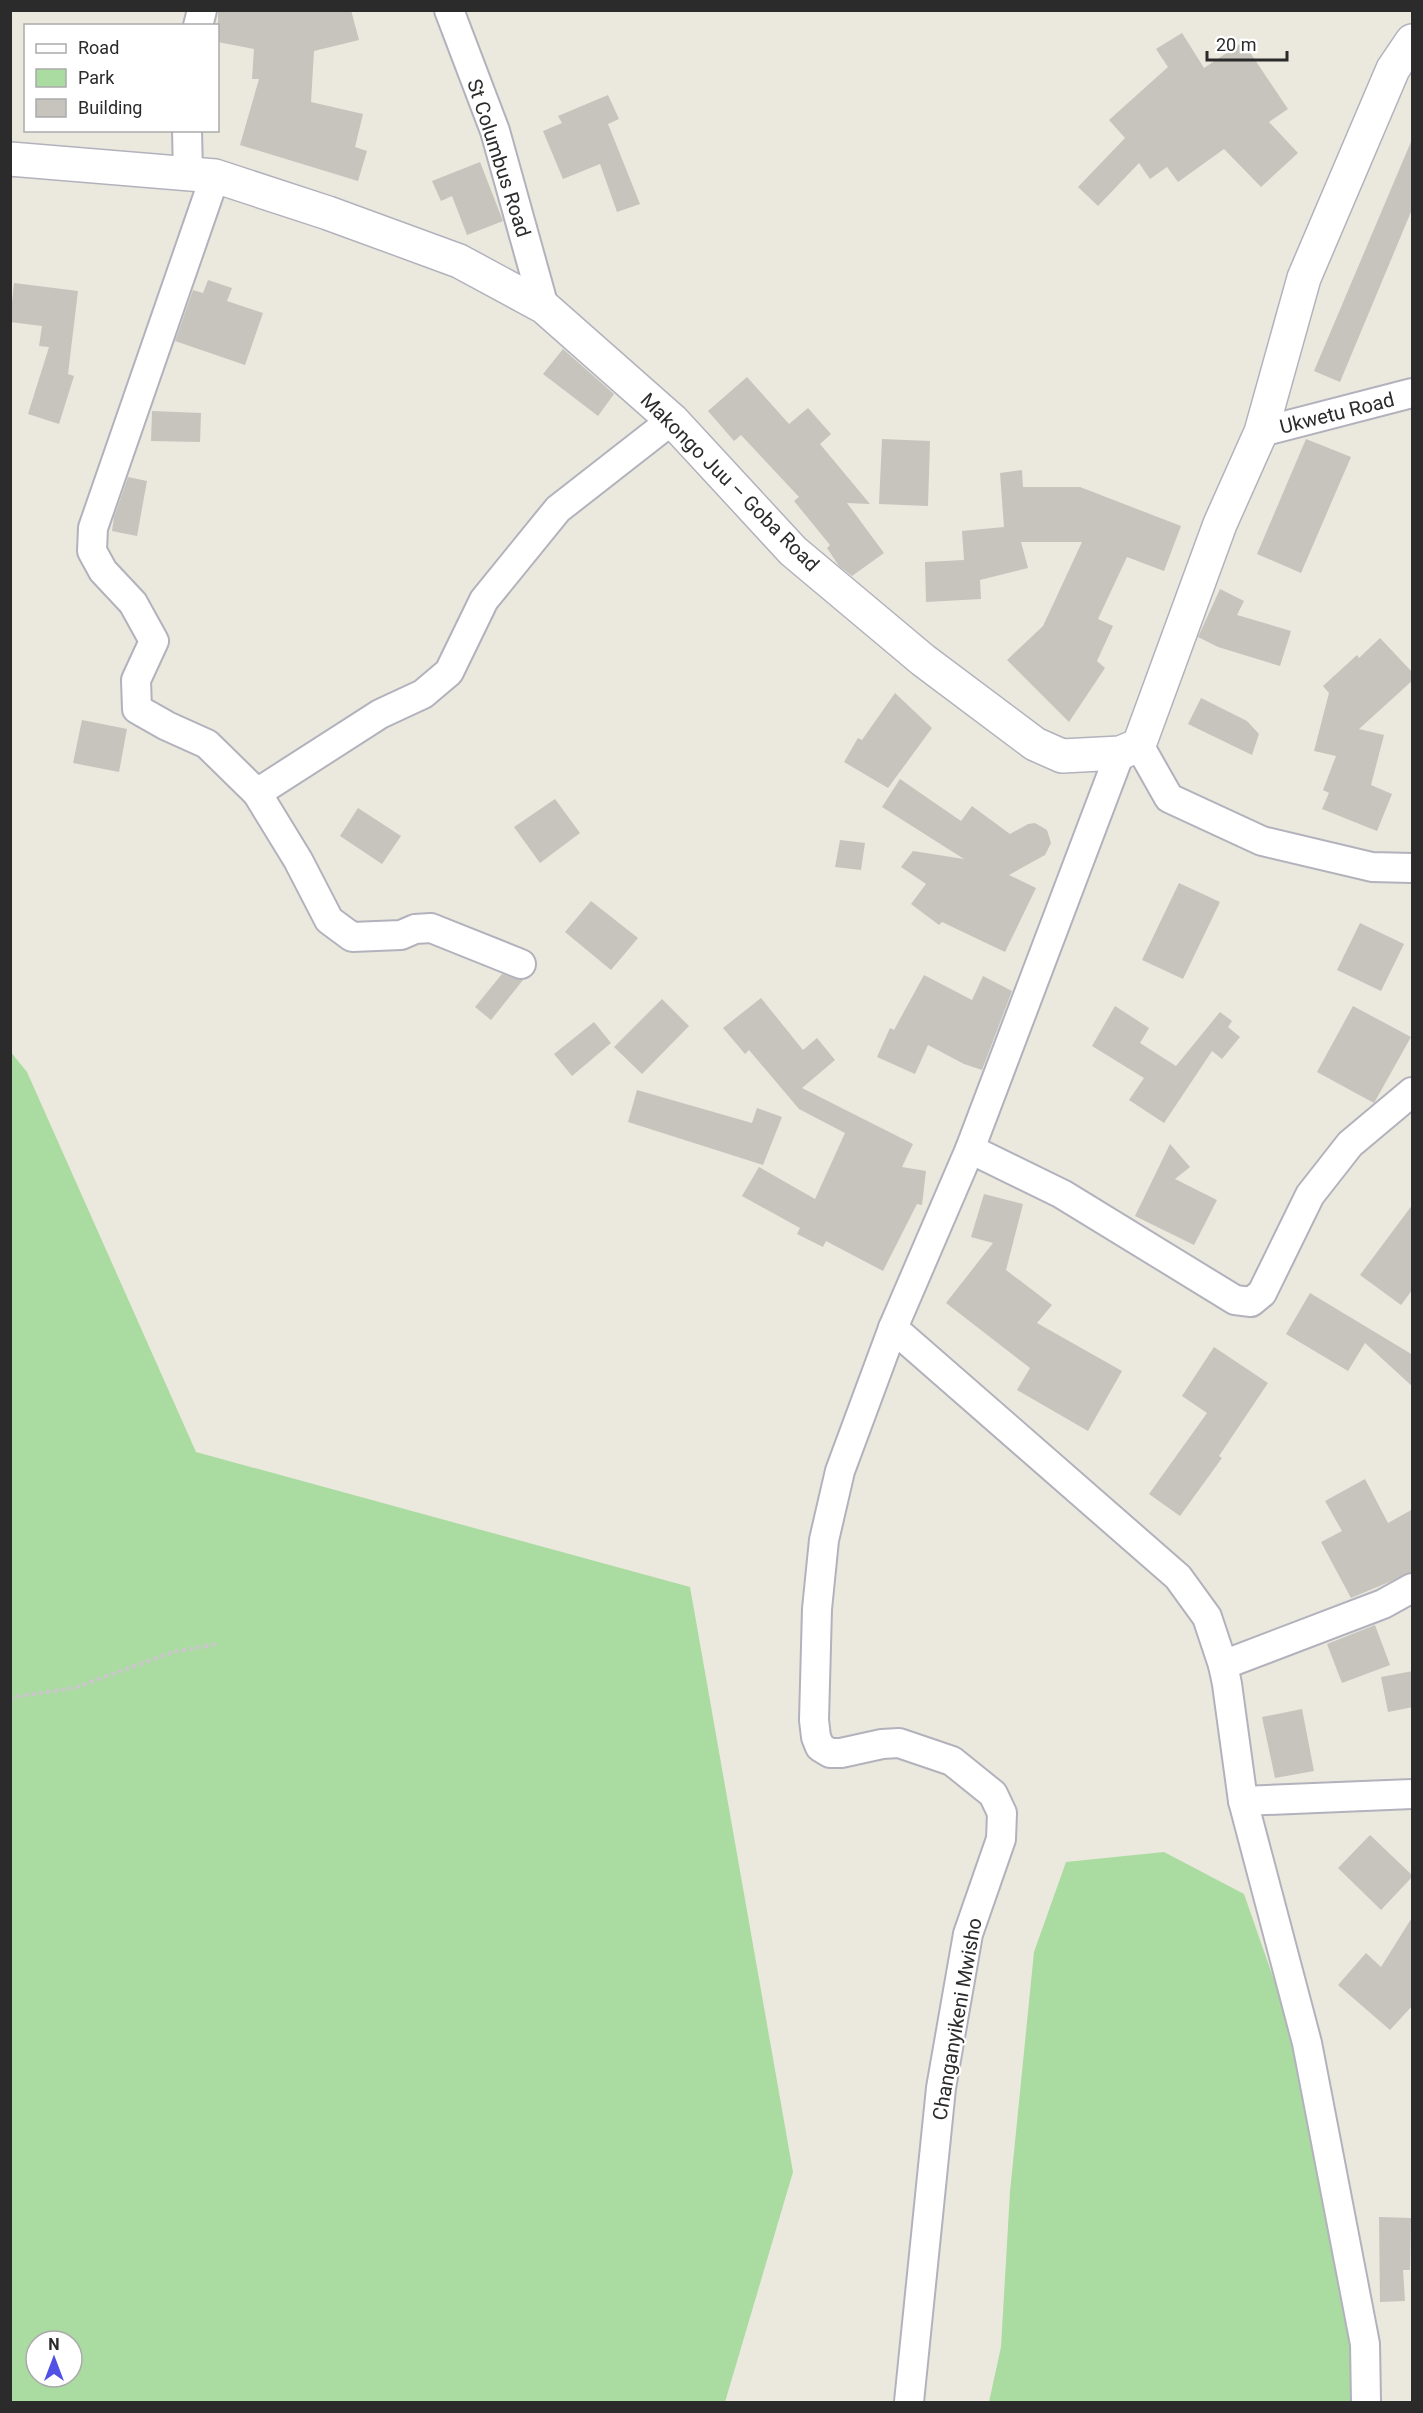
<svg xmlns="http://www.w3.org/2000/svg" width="1423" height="2413" font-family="Roboto,sans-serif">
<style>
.green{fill:#aadba1;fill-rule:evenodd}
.building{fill:#c7c4be}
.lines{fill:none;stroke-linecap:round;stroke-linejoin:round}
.street-casing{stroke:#b2b2bd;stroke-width:32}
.secondary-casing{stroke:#b2b2bd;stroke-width:36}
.path{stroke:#c8c8c8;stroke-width:4;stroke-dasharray:4.5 3;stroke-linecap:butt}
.street{stroke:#fff;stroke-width:28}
.secondary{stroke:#fff;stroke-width:33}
.labels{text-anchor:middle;stroke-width:4.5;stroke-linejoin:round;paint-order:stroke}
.street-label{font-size:20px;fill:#2b2b2b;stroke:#fff}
</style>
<rect width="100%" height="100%" fill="#ebe8de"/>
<g class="green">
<path d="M 10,1051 L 27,1072 L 196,1452 L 690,1587 L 793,2172 L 725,2402 L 11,2402 ZM 36,2341 L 72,2341 L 72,2377 L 36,2377 Z"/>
<path d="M 1164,1852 L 1244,1894 L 1305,2069 L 1362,2402 L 989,2402 L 1001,2347 L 1010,2192 L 1034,1952 L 1066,1862 Z"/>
</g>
<g class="building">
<path d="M 218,10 L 351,10 L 359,40 L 314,51 L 311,102 L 363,114 L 355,147 L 367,151 L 358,181 L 240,145 L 259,79 L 252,79 L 254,49 L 218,42 Z"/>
<path d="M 1182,33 L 1204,68 L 1243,42 L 1288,109 L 1269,122 L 1298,153 L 1261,187 L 1224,149 L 1178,182 L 1167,167 L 1150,179 L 1139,163 L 1098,206 L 1078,187 L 1125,138 L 1109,120 L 1168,67 L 1156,49 Z"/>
<path d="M 608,95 L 619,119 L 608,124 L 640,204 L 617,212 L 600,164 L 563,179 L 543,131 L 562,123 L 558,116 Z"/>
<path d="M 1413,137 L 1413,207 L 1340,382 L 1314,371 Z"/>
<path d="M 480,162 L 503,221 L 467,235 L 452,196 L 441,201 L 432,181 Z"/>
<path d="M 208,280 L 232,288 L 227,301 L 263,313 L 245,365 L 175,341 L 193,290 L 203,293 Z"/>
<path d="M 14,283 L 78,291 L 68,374 L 74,376 L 59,424 L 28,414 L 49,347 L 39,346 L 42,326 L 10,322 Z"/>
<path d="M 563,349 L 614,394 L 598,416 L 543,374 Z"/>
<path d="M 747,377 L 789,424 L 808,408 L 831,434 L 820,444 L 870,504 L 847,503 L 884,553 L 852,576 L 839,566 L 827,548 L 830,545 L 794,501 L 799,497 L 741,435 L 734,441 L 708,411 Z"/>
<path d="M 152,411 L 201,413 L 200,442 L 151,441 Z"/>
<path d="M 882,439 L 930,441 L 928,506 L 879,504 Z"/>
<path d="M 1306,439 L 1351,457 L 1301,573 L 1257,554 Z"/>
<path d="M 1022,470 L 1023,487 L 1080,487 L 1181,526 L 1164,571 L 1127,557 L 1098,619 L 1113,626 L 1097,661 L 1105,668 L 1069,722 L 1007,660 L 1043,626 L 1082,542 L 1021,542 L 1028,568 L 980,580 L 981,599 L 926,602 L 925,562 L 964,560 L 962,531 L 1004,527 L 1000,473 Z"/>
<path d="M 128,477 L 147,481 L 137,536 L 112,531 L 114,517 Z"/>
<path d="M 1220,589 L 1244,601 L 1237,615 L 1291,631 L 1280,666 L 1218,647 L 1198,637 Z"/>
<path d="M 1380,638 L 1413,673 L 1413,680 L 1359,729 L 1384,735 L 1371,785 L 1392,794 L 1377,831 L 1322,809 L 1329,793 L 1323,790 L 1336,756 L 1314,751 L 1329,693 L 1323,686 L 1357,655 L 1359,658 Z"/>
<path d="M 895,693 L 932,728 L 888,788 L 844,762 L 858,738 L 862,740 Z"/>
<path d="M 1201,698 L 1247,721 L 1259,734 L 1252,755 L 1188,724 Z"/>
<path d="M 82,720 L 127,729 L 119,772 L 73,763 Z"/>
<path d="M 900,779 L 961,821 L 972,806 L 1010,834 L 1028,824 L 1035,823 L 1047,830 L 1051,843 L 1045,855 L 1009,875 L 1036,888 L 1005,952 L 942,922 L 939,925 L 911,904 L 926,884 L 901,867 L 913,851 L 964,859 L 882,807 Z"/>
<path d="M 555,799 L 580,833 L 540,863 L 514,827 Z"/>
<path d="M 358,808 L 401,836 L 382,864 L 340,836 Z"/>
<path d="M 840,840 L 865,843 L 861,870 L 835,867 Z"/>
<path d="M 1179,883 L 1220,902 L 1183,979 L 1142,960 Z"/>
<path d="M 591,901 L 638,938 L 611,970 L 565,932 Z"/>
<path d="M 1360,923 L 1404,944 L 1381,991 L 1337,970 Z"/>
<path d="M 502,974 L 523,980 L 491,1020 L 475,1007 Z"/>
<path d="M 924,975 L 972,1000 L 983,976 L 1012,991 L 982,1070 L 964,1064 L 928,1045 L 915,1074 L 877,1057 L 890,1028 L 894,1030 Z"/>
<path d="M 761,998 L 803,1050 L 817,1038 L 835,1060 L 802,1088 L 913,1144 L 902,1167 L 926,1171 L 922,1205 L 917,1204 L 883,1271 L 826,1241 L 823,1247 L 797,1234 L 800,1228 L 742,1196 L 759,1167 L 815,1199 L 845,1133 L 799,1109 L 749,1050 L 745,1054 L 723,1028 Z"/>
<path d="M 662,999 L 689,1026 L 642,1074 L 614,1047 Z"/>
<path d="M 1115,1006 L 1149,1028 L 1140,1043 L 1176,1066 L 1220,1012 L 1232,1021 L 1228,1027 L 1240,1037 L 1222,1059 L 1212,1051 L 1164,1123 L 1129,1100 L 1144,1078 L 1092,1046 Z"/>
<path d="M 1353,1006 L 1411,1037 L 1374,1103 L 1317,1072 Z"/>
<path d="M 594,1022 L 611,1043 L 572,1076 L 554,1054 Z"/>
<path d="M 637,1090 L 752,1123 L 757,1108 L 782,1117 L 763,1165 L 628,1122 Z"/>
<path d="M 1170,1144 L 1190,1167 L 1175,1179 L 1217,1200 L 1194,1245 L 1135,1216 Z"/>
<path d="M 984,1194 L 1023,1204 L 1006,1270 L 1052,1305 L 1037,1323 L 1122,1371 L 1088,1431 L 1017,1390 L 1030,1368 L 946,1303 L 993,1243 L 971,1237 Z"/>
<path d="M 1413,1204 L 1413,1289 L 1401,1305 L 1360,1275 Z"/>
<path d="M 1310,1293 L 1413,1355 L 1413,1387 L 1365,1343 L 1348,1371 L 1286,1334 Z"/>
<path d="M 1214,1347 L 1268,1383 L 1219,1456 L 1222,1458 L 1180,1516 L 1149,1494 L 1207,1413 L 1182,1396 Z"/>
<path d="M 1365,1479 L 1388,1523 L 1413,1509 L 1413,1572 L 1351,1598 L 1321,1542 L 1342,1531 L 1325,1501 Z"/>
<path d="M 1375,1625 L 1390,1665 L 1342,1683 L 1327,1644 Z"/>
<path d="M 1413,1671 L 1413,1707 L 1388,1712 L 1381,1677 Z"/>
<path d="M 1302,1709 L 1314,1771 L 1275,1778 L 1262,1717 Z"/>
<path d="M 1370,1835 L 1413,1876 L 1381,1910 L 1338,1868 Z"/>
<path d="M 1413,1916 L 1413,2005 L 1390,2030 L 1338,1985 L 1366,1953 L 1381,1967 Z"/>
<path d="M 1379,2217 L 1411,2218 L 1410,2270 L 1403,2270 L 1405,2301 L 1380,2302 Z"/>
</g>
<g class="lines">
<defs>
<g id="street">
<path d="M 449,10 L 495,131 L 544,307"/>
<path d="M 198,26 L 202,10"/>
<path d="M 187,130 L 188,174"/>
<path d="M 215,176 L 93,528 L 92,551 L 103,571 L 133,603 L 154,641 L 136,680 L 137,709 L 167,726 L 207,744 L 257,793 L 298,860 L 329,920 L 352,937 L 401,935 L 415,929 L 431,928 L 521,964"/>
<path d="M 1261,432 L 1412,393"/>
<path d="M 1139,745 L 1169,798 L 1262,841 L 1372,867 L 1412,868"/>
<path d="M 257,793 L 380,714 L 423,694 L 449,672 L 484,600 L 558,509 L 672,420"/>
<path d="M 970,1149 L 1062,1194 L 1235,1300 L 1251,1302 L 1262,1293 L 1310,1195 L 1350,1144 L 1412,1092"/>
<path d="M 893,1328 L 1178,1577 L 1207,1617 L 1223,1665 L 1227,1684 L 1243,1801 L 1307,2043 L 1365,2344 L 1366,2402"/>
<path d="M 1223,1665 L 1383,1604 L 1412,1588"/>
<path d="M 1243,1801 L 1412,1794"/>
<path d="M 909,2402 L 941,2088 L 968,1934 L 1001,1839 L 1002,1813 L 993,1794 L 952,1761 L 899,1743 L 882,1744 L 841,1753 L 830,1753 L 820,1747 L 816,1737 L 814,1720 L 817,1609 L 824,1540 L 840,1471 L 893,1328 L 970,1149 L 1120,753"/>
</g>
<path id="secondary" d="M 10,159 L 215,176 L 328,213 L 459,261 L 544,307 L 672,420 L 793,551 L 923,660 L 1035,744 L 1062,756 L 1120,753 L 1139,745 L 1220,524 L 1261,432 L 1304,278 L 1393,69 L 1412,41"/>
</defs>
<use href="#street" class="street-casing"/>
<use href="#secondary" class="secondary-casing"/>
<path class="path" d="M 10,1700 L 14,1697 L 74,1688 L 173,1652 L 218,1644"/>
<use href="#street" class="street"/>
<use href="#secondary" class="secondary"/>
</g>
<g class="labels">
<g class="street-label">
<text transform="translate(499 158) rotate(72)" y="7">St Columbus Road</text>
<text transform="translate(1337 413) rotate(-14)" y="7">Ukwetu Road</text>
<text transform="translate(730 482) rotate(45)" y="7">Makongo Juu – Goba Road</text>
<text transform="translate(957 2019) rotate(-80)" y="7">Changanyikeni Mwisho</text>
</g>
</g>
<rect width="1423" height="2413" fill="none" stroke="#2b2b2b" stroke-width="24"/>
<rect x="24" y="24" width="195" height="108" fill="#ffffff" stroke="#aaaaaa" stroke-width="1.5"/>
<rect x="36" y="44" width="30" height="9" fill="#ffffff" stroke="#aaaaaa" stroke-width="1.5"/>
<text x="78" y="54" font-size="18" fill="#2b2b2b">Road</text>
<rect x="36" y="69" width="30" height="18" fill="#aadba1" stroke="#aaaaaa" stroke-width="1.5"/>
<text x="78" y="84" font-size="18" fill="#2b2b2b">Park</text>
<rect x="36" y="99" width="30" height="18" fill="#c7c4be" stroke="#aaaaaa" stroke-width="1.5"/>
<text x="78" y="114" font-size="18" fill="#2b2b2b">Building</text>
<g transform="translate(54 2359)"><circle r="28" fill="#ffffff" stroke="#aaaaaa" stroke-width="1.5"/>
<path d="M0-4.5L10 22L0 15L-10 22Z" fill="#5151e6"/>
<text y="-9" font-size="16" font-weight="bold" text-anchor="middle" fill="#2b2b2b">N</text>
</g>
<path d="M1207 51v9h80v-9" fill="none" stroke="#2b2b2b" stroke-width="3"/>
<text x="1216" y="51" font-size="18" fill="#2b2b2b" stroke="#ffffff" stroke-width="4.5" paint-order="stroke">20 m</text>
</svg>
